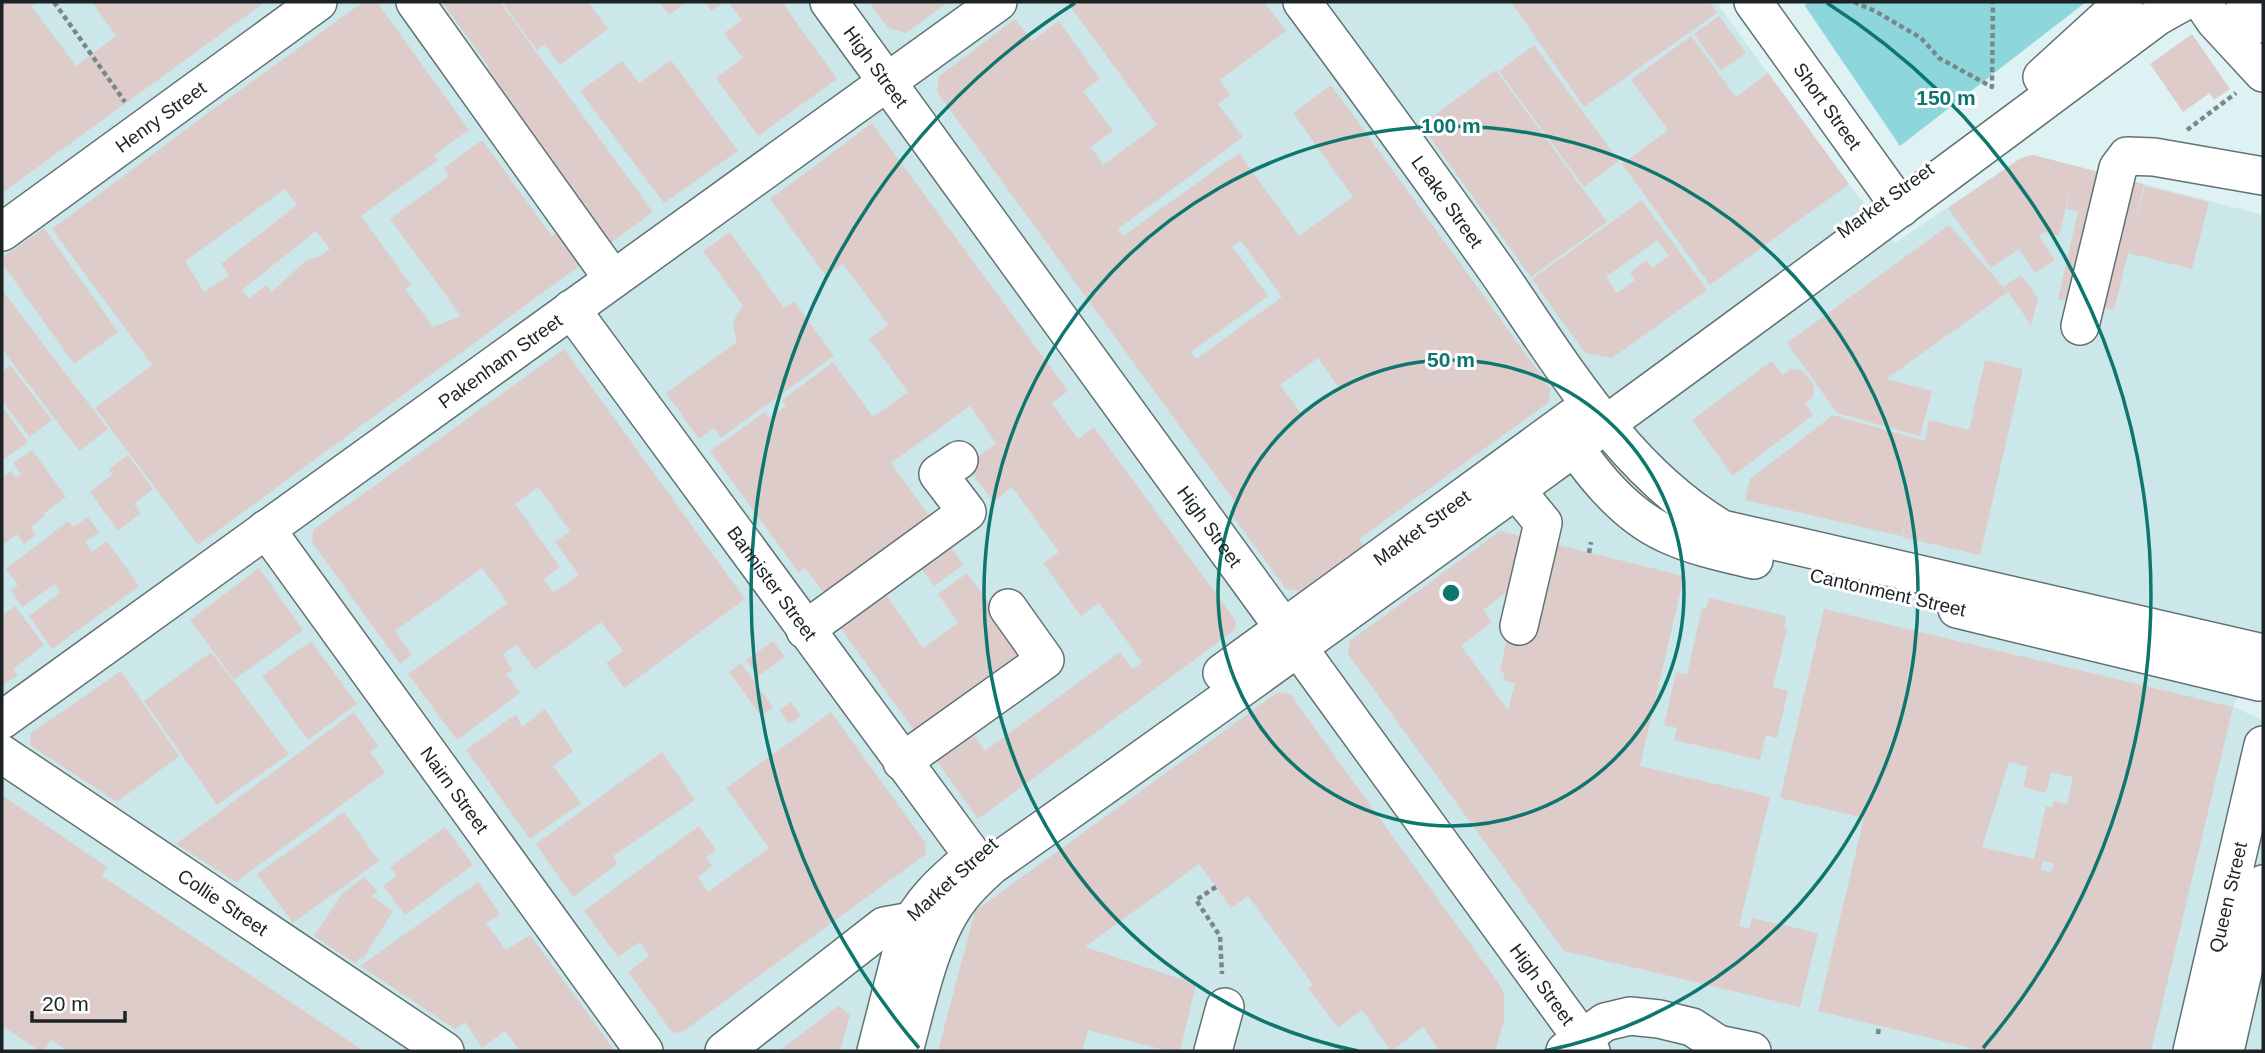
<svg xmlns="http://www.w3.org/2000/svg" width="2265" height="1053" font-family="Helvetica,sans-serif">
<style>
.built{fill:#cbe7ea}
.green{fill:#8cd6dc}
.building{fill:#decccb;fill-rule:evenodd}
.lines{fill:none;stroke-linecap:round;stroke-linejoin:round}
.minor-casing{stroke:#617273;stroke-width:40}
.path{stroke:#7a8788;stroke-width:4.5;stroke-dasharray:5 3.5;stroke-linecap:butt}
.minor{stroke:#fff;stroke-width:37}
.ring{fill:none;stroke:#0f766e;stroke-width:3.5}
.labels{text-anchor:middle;stroke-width:6;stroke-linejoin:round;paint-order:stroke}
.street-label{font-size:19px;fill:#1c2324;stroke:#fff}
.centre{fill:#0f766e;stroke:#fff;stroke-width:3.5}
.ring-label{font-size:21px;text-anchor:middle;font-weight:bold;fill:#0f766e;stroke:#fff;stroke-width:6;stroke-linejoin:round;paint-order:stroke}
</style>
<rect width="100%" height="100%" fill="#dff2f3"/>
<path class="built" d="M 2,2 L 1716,2 L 1849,184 L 1895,243 L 2021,158 L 2033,155 L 2263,215 L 2263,640 L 2233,707 L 2263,720 L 2263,1051 L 2,1051 Z"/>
<path class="green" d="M 1807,2 L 2086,2 L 1900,146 L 1805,6 Z"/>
<g class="building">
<path d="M 2,2 L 38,2 L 31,6 L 76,66 L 116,36 L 92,2 L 265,2 L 2,193 Z"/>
<path d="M 363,2 L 377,2 L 469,130 L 434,155 L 438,160 L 361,216 L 411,285 L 405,289 L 433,327 L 461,316 L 390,219 L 449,176 L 444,168 L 482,140 L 552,236 L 587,211 L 484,70 L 489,67 L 442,2 L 500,2 L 653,212 L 198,545 L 95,408 L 152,365 L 52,229 L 208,113 ZM 285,189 L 297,205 L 221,264 L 229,275 L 204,292 L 185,261 ZM 316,231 L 330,249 L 320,256 L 304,262 L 272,292 L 267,285 L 249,298 L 242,290 Z"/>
<path d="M 502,2 L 588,2 L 608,29 L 560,65 L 545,44 L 537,50 Z"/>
<path d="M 659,2 L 687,2 L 669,15 Z"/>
<path d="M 705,2 L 725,2 L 711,11 Z"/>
<path d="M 728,2 L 782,2 L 837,79 L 758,136 L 716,78 L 743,58 L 724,33 L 742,20 Z"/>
<path d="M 869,2 L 948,2 L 906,33 L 888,28 Z"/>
<path d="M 1067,2 L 1264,2 L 1286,31 L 1220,80 L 1230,95 L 1218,104 L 1243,137 L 1118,229 L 1123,236 L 1239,153 L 1299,236 L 1353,197 L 1293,113 L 1331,85 L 1551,389 L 1548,403 L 1359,539 L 1366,550 L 1307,592 L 1286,589 L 1229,511 L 1237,505 L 937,92 L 939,76 L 1015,19 L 1032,41 L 1059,21 L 1100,79 L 1083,91 L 1113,131 L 1091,147 L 1103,165 L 1157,125 ZM 1241,241 L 1282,297 L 1196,359 L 1191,352 L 1268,296 L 1232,246 ZM 1318,358 L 1339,388 L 1302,414 L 1280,385 Z"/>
<path d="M 1511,2 L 1709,2 L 1717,13 L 1584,107 Z"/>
<path d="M 1719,16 L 1746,53 L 1721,71 L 1694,34 Z"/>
<path d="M 2192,34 L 2230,89 L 2214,100 L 2210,93 L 2183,112 L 2150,64 Z"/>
<path d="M 1691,36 L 1736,97 L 1768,73 L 1849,184 L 1710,285 L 1622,164 L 1668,130 L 1631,80 Z"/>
<path d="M 1534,45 L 1619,161 L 1584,187 L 1499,71 Z"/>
<path d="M 671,60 L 738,151 L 664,203 L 580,91 L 622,61 L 639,83 Z"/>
<path d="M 1496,70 L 1607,222 L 1531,277 L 1421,125 Z"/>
<path d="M 872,123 L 1068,391 L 1052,403 L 1078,439 L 1094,427 L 1236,621 L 1235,630 L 978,819 L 929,750 L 965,724 L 985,751 L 1120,652 L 1133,669 L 1142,662 L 1099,603 L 1081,616 L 1043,563 L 1059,552 L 1012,487 L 993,502 L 967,465 L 996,443 L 970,406 L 891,463 L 935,524 L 829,600 L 805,568 L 799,573 L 710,451 L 765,412 L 769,418 L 786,406 L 782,400 L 833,362 L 873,417 L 908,392 L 869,339 L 888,325 L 843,264 L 826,276 L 770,199 Z"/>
<path d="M 2033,155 L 2111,175 L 2082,304 L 2058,299 L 2078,212 L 2067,209 L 2071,187 L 2059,236 L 2044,232 L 2039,236 L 2055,260 L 2035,273 L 2019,249 L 1991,268 L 1948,208 L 2021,158 Z"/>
<path d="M 2121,179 L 2144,184 L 2134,226 L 2145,186 L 2209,202 L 2192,269 L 2128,253 L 2114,310 L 2091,305 Z"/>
<path d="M 1642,200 L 1707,290 L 1612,358 L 1585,353 L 1532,279 ZM 1657,240 L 1669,256 L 1652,268 L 1647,260 L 1630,272 L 1635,280 L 1617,293 L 1606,277 Z"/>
<path d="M 1949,225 L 2008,292 L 1886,379 L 1932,391 L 1920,436 L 1837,413 L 1787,343 Z"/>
<path d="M 44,228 L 118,332 L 74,364 L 2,263 L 2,258 Z"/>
<path d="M 730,232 L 784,308 L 794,301 L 834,356 L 721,438 L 714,428 L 699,439 L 666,393 L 737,342 L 733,325 L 736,315 L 743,306 L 703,251 Z"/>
<path d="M 2021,275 L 2038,298 L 2031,325 L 2004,286 Z"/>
<path d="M 2,290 L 108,429 L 79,451 L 2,349 Z"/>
<path d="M 564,349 L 745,599 L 624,688 L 606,663 L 623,651 L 601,622 L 535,670 L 516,645 L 503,654 L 512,670 L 506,674 L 520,693 L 457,740 L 408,674 L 508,603 L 482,568 L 395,631 L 412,655 L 400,664 L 312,542 L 313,530 ZM 538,487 L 570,531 L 555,542 L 579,575 L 553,593 L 544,579 L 560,567 L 515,504 Z"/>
<path d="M 1985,360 L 2023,369 L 1980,555 L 1902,537 L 1908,509 L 1901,536 L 1745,500 L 1750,479 L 1833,415 L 1925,441 L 1929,420 L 1969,430 Z"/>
<path d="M 1772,361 L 1783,375 L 1790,369 L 1802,370 L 1814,385 L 1813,397 L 1805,404 L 1813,415 L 1733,476 L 1692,420 Z"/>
<path d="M 10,365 L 52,420 L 30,437 L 2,401 L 2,372 Z"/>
<path d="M 5,410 L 28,442 L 4,459 L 2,456 L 2,412 Z"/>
<path d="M 32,450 L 66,497 L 43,514 L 45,516 L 31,527 L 36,535 L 24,544 L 17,534 L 2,545 L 2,478 L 11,471 L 16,478 L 21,474 L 13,463 Z"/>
<path d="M 128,455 L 153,489 L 134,504 L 141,513 L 118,531 L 90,492 L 113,474 L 109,469 Z"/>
<path d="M 88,517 L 99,532 L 85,542 L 92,552 L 107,541 L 139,586 L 52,649 L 29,616 L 60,593 L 55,584 L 22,607 L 11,590 L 18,585 L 6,569 L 68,521 L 73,527 Z"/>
<path d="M 1500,531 L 1532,539 L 1509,590 L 1483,610 L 1492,622 L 1461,646 L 1508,710 L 1515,683 L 1503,680 L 1505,673 L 1500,672 L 1507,638 L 1546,542 L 1684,576 L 1640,766 L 1770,797 L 1739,926 L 1749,929 L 1752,918 L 1818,933 L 1800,1007 L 1564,951 L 1348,654 L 1350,641 Z"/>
<path d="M 946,540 L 963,565 L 934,586 L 917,562 Z"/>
<path d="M 259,568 L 303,630 L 234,680 L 190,620 Z"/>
<path d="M 967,573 L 1031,662 L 921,740 L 834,619 L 880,586 L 923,648 L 958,623 L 938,594 Z"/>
<path d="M 1709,598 L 1786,616 L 1784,628 L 1787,628 L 1773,687 L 1788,691 L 1777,738 L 1766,735 L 1760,760 L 1674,740 L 1677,728 L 1664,725 L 1676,672 L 1687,675 L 1702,608 L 1706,609 Z"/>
<path d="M 15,606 L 44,645 L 13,669 L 18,675 L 2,686 L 2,616 Z"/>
<path d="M 1824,609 L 2233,707 L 2151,1051 L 1984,1051 L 1818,1011 L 1864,818 L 1780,798 ZM 2009,762 L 2028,767 L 2023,787 L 2046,793 L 2051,772 L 2073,777 L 2067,804 L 2054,801 L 2052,808 L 2046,806 L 2034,859 L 1982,847 ZM 2043,861 L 2054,864 L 2051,872 L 2041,870 Z"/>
<path d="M 311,641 L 357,704 L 308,740 L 262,676 Z"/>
<path d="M 773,641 L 785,657 L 758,676 L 746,660 Z"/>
<path d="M 211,652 L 289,754 L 217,805 L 144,701 Z"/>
<path d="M 741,663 L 773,707 L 761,716 L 729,672 Z"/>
<path d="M 121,671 L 179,756 L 117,802 L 30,745 L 31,733 Z"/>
<path d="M 1278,692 L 1290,694 L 1500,985 L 1504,995 L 1504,1021 L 1495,1051 L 1440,1051 L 1423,1027 L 1391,1051 L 1362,1010 L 1338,1028 L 1308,988 L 1313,985 L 1248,896 L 1231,908 L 1199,864 L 1085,947 L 1196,984 L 1180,1051 L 1168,1051 L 1088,1030 L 1082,1051 L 938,1051 L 975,911 Z"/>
<path d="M 791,702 L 801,716 L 789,724 L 779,710 Z"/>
<path d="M 545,709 L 573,751 L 553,766 L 581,803 L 530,839 L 466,750 L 516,714 L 522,727 Z"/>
<path d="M 354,712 L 378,746 L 370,752 L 385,773 L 236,882 L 176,844 Z"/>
<path d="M 831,712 L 925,842 L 926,854 L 681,1033 L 672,1032 L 628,972 L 649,956 L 640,942 L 618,957 L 584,911 L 699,826 L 716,850 L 706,858 L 712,866 L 698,877 L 708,892 L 769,848 L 726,788 Z"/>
<path d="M 662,752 L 695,800 L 613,856 L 617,864 L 573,897 L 536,844 Z"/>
<path d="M 2,795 L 107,867 L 102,876 L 364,1051 L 68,1051 L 51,1040 L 44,1051 L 40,1051 L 2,1026 Z"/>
<path d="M 344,812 L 379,861 L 293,923 L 257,874 Z"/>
<path d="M 445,827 L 473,865 L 405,915 L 383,886 L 397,875 L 390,867 Z"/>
<path d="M 364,877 L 378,891 L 372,896 L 393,911 L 363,959 L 360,957 L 356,964 L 314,936 L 342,894 Z"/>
<path d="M 478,882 L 500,914 L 486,923 L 506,950 L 530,935 L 615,1051 L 520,1051 L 505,1031 L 482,1048 L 465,1022 L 455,1029 L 360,966 Z"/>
<path d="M 838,1006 L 850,1015 L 840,1051 L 779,1051 Z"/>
</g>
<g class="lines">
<defs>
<g id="minor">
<path d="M 415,2 L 613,279"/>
<path id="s1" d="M 829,2 L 1591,1051"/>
<path id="s2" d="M 1302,2 C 1368,90 1431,178 1495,268 C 1560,361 1622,470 1722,529 L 2263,653"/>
<path id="s3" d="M 1753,2 L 1901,208"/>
<path d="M 2202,2 L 2215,21 L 2263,73"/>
<path d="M 2245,2 L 2263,24"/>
<path d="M 2042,77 L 2124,2"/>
<path id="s4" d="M 2,232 L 318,2"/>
<path id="s5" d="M 571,309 L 973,856"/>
<path d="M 2080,326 L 2118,168 L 2127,156 L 2154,157 L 2263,176"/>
<path d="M 1561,428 C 1588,468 1622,514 1667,534 C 1695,547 1724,553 1754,560"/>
<path d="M 1516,490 L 1543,523 L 1519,626"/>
<path id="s6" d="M 266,529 L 644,1051"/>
<path d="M 1957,609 L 2259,682"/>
<path d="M 805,630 L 967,512 L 938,474 L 959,460"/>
<path id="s7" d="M 1222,673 L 1573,417"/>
<path id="s8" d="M 2,720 L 998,2"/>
<path id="s9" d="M 2,754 L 445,1051"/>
<path d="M 902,762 L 1045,660 L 1008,608"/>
<path d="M 724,1051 L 884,926 L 912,921"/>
<path d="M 876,1051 L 906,934 C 920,901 945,880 972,857"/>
<path d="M 904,1051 C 917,1005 930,936 960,898 C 969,886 980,876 991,866 C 1384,589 1773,304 2158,16 L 2183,2"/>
<path d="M 1213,1051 L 1225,1007"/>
<path d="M 1565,1051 L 1605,1022 L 1630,1016 L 1659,1019 L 1692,1027 L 1718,1044 L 1752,1051"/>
<path id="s10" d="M 2192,1051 L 2263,745"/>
<path d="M 2225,1051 L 2263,884"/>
</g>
</defs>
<use href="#minor" class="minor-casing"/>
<g class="path">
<path d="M 54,2 L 125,102"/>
<path d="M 1854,2 L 1875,11 L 1921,38 L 1939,58 L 1992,87 L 1993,2"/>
<path d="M 2187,130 L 2236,93"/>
<path d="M 1589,553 L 1591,542"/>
<path d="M 1216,887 L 1196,900 L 1220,936 L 1222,974"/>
<path d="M 1878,1034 L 1879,1026"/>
</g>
<use href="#minor" class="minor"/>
</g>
<g class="ring">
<circle cx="1451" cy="593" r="233"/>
<path d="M1358 1051A467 467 0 1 1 1544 1051"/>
<path d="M919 1048A700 700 0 0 1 1075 3M1827 3A700 700 0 0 1 1983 1048"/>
</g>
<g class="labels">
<g class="street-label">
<text dy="7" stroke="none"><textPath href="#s1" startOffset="80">High Street</textPath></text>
<text dy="7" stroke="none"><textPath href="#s3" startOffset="128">Short Street</textPath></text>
<text dy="7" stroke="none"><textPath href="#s4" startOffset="196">Henry Street</textPath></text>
<text transform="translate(1885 200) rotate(-36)" y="7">Market Street</text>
<text dy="7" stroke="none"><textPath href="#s2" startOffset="247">Leake Street</textPath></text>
<text dy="7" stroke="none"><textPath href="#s8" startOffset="614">Pakenham Street</textPath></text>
<text dy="7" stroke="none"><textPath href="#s1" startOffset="648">High Street</textPath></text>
<text dy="7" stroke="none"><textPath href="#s7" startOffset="247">Market Street</textPath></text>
<text dy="7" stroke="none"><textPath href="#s5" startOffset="340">Bannister Street</textPath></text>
<text transform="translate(1888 592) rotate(13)" y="7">Cantonment Street</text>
<text dy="7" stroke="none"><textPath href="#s6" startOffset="322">Nairn Street</textPath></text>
<text transform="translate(952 879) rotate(-42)" y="7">Market Street</text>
<text dy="7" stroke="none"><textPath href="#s10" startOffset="158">Queen Street</textPath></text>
<text dy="7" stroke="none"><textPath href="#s9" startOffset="266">Collie Street</textPath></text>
<text dy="7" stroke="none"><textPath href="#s1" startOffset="1214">High Street</textPath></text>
</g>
</g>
<circle cx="1451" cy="593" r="10" class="centre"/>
<g class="ring-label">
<text x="1946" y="105">150 m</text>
<text x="1451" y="133">100 m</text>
<text x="1451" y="367">50 m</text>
</g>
<rect width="2265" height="1053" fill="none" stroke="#1c2324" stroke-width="7"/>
<path d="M32 1011v10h93v-10" fill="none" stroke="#1c2324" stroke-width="3.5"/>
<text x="42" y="1011" font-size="21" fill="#1c2324" stroke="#ffffff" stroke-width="5" paint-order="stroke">20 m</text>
</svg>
